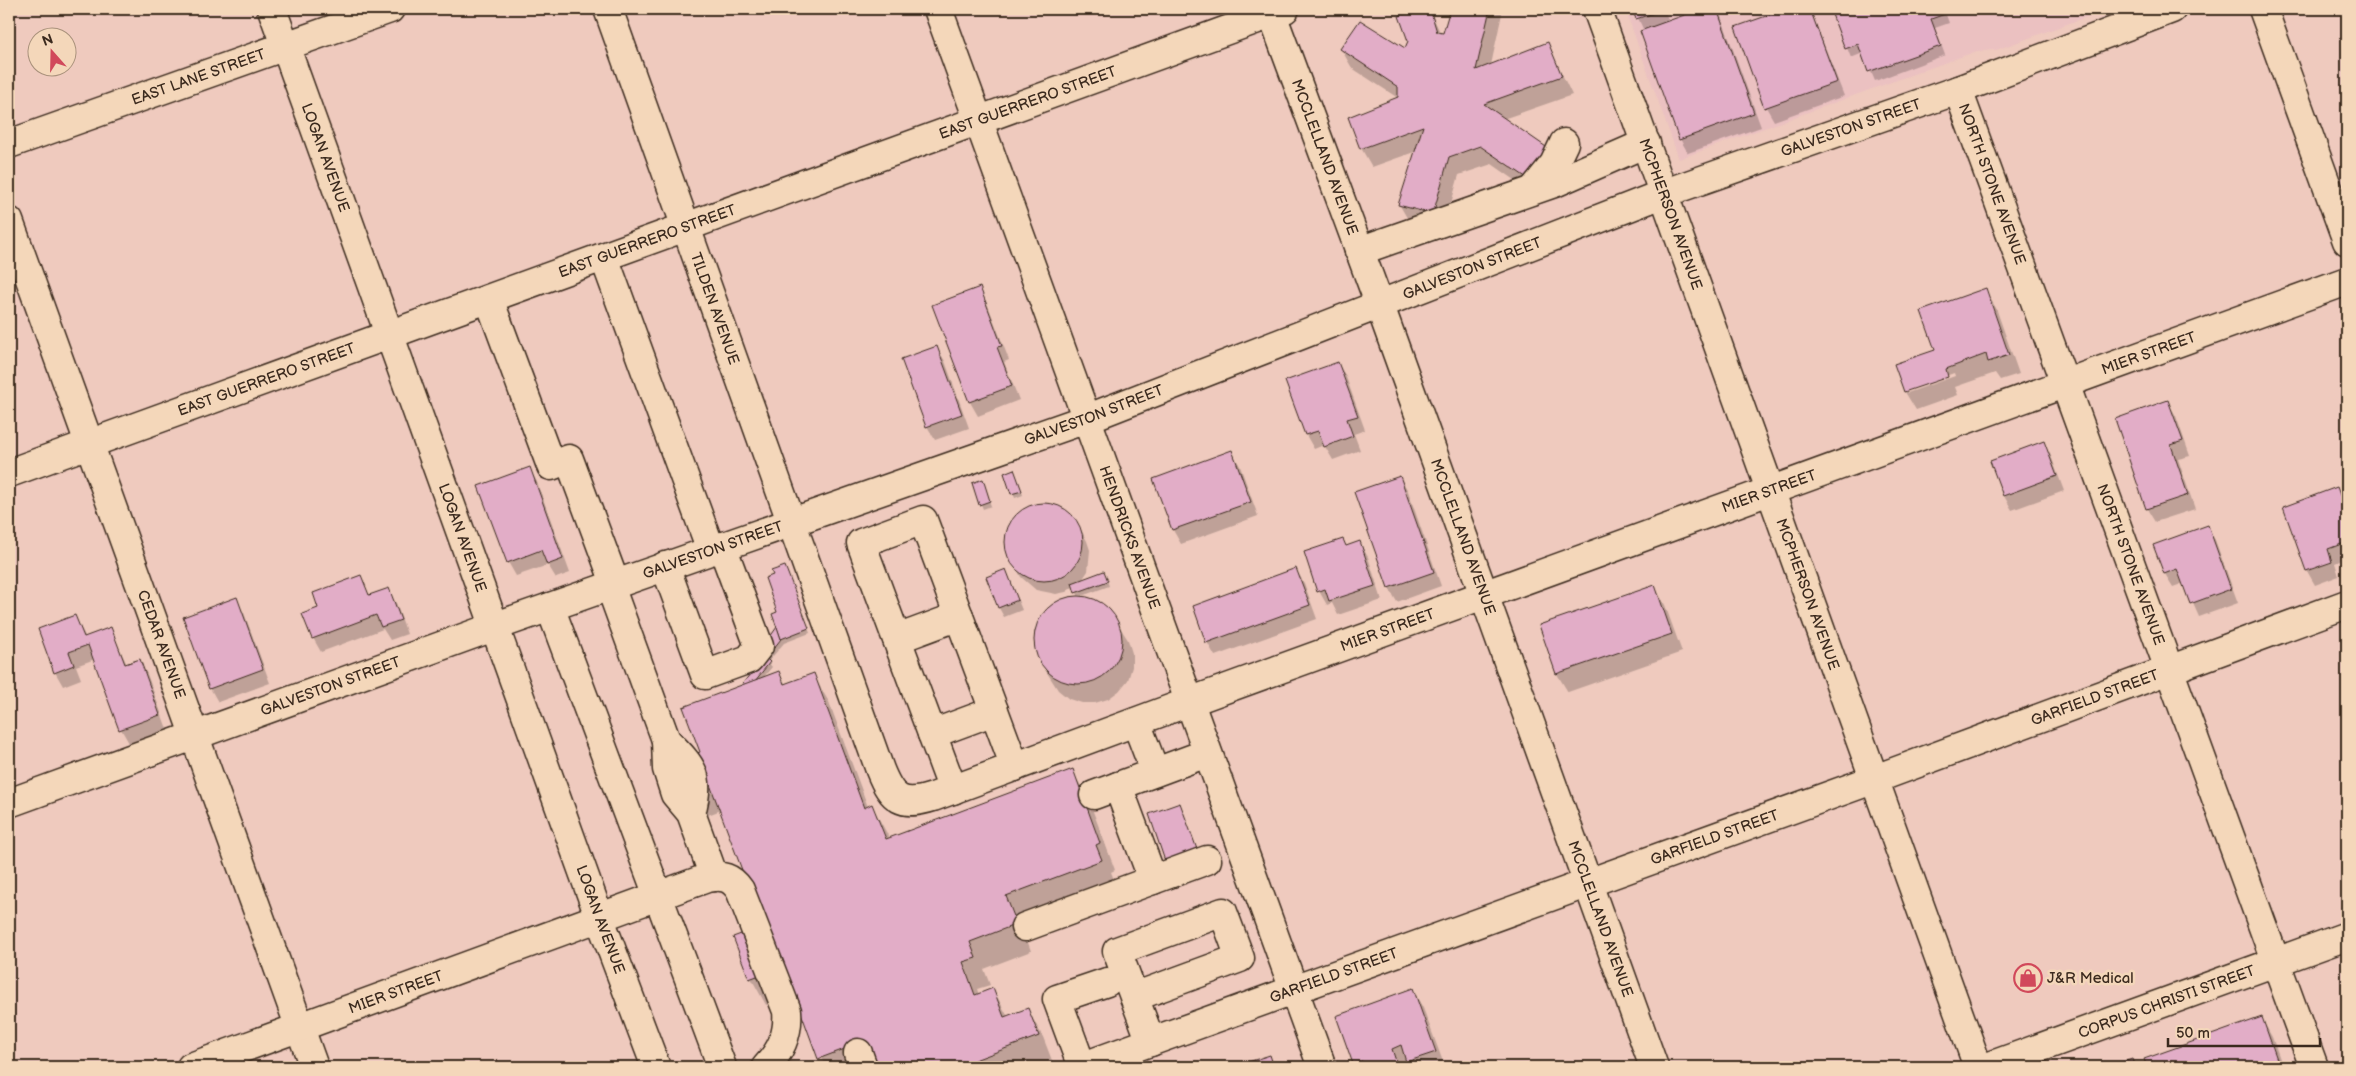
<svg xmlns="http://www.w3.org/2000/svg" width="2356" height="1076" font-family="'Balsamiq Sans',sans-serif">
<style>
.built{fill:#ebc1c1}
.shadow{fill:#0003;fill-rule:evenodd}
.building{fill:#e2adc7;stroke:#3b2a1e}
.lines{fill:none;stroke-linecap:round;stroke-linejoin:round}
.minor-casing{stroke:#3b2a1e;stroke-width:31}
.major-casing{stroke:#3b2a1e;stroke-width:31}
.minor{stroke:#f4d7ba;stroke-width:28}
.major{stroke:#f4d7ba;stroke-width:28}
.labels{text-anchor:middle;stroke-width:5;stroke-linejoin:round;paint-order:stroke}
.street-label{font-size:15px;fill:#3b2a1e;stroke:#f4d7ba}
.poi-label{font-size:15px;fill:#3b2a1e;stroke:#f4d7ba;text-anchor:start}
</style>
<rect width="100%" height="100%" fill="#efcabe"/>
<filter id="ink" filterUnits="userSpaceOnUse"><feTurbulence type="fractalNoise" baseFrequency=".02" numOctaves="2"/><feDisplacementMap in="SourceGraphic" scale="10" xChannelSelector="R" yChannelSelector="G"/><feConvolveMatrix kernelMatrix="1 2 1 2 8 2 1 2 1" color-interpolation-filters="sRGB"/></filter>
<g filter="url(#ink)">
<path class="built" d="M 1625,9 L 2108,9 L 1996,50 L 1977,51 L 1679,159 Z"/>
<g class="shadow">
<path d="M 1424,9 L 1429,9 L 1441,34 L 1444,35 L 1451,9 L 1503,9 L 1491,65 L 1547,43 L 1572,95 L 1503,119 L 1541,198 L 1492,164 L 1459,175 L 1443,232 L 1410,223 L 1399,204 L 1417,151 L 1372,167 L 1361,148 L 1398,98 L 1352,68 L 1341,49 L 1406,50 L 1409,41 L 1400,17 Z"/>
<path d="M 1634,9 L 1664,9 L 1669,22 L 1694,13 L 1691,9 L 1716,9 L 1722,19 L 1761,127 L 1688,153 L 1680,139 L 1644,31 Z"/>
<path d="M 1789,9 L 1810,9 L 1844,96 L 1774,121 L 1766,107 L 1737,28 Z"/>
<path d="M 1832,9 L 1944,9 L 1949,23 L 1935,28 L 1945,55 L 1875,81 L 1863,53 L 1851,58 Z"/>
<path d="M 979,289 L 987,303 L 1009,360 L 1004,362 L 1019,400 L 978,416 L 970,402 L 934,306 Z"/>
<path d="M 1985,290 L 1996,308 L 2019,374 L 2000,380 L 1995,373 L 1955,387 L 1958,395 L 1916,410 L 1905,392 L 1896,365 L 1937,351 ZM 1954,373 L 1955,376 L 1907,393 L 1907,390 Z"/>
<path d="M 937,348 L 945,361 L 969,428 L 935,440 L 927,426 Z"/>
<path d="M 1338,363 L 1346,377 L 1365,430 L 1354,434 L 1360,450 L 1333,460 L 1324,445 L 1314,449 L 1306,435 L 1287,381 Z"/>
<path d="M 2168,402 L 2176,416 L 2190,456 L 2178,459 L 2195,509 L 2155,522 L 2147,509 Z"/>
<path d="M 2043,443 L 2051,456 L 2064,491 L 2012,510 L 2004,496 L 1992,461 Z"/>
<path d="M 1232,452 L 1240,466 L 1258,516 L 1181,544 L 1173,530 L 1155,480 Z"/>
<path d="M 529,468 L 537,482 L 570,573 L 556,578 L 548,565 L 516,576 L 508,562 Z"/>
<path d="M 1014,470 L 1023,495 L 1015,498 L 1005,473 Z"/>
<path d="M 1400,477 L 1408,491 L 1441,586 L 1397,602 L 1389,588 L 1356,493 Z"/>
<path d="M 973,484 L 984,485 L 991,506 L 983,509 Z"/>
<path d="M 2337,489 L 2347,509 L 2347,558 L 2335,563 L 2339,576 L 2315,585 L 2307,571 L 2284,508 Z"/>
<path d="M 1046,504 L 1065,511 L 1079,526 L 1087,541 L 1090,550 L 1088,571 L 1082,580 L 1106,577 L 1109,586 L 1079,597 L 1074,586 L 1066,592 L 1056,594 L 1036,590 L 1021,577 L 1008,552 L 1006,543 L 1011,523 L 1026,509 Z"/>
<path d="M 2207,527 L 2215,540 L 2238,603 L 2199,617 L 2184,583 L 2173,587 L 2165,574 Z"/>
<path d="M 1360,543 L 1368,557 L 1382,600 L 1338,615 L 1332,603 L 1327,605 L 1319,591 L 1347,547 Z"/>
<path d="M 785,567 L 810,633 L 784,643 L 768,662 L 772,667 L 762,679 L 779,673 L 786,685 L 813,675 L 829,702 L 868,807 L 872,806 L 890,839 L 1072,771 L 1088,798 L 1115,870 L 1111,872 L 1117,887 L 1021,923 L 1031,951 L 984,969 L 990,985 L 977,989 L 979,995 L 993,989 L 1008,1017 L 1028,1010 L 1043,1037 L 1053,1063 L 1042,1067 L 825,1067 L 796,994 L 766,1005 L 751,978 L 765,927 L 721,810 L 703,817 L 701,753 L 779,627 L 779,612 L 774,575 Z"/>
<path d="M 1296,570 L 1304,583 L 1317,619 L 1215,656 L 1207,642 Z"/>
<path d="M 1006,571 L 1022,610 L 1004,617 L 999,608 Z"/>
<path d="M 360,576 L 370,596 L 388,590 L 396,603 L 407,634 L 390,640 L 383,629 L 321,652 L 313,638 L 320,609 Z"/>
<path d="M 1655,587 L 1665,605 L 1682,652 L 1568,692 L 1557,674 L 1541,626 Z"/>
<path d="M 1071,598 L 1085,598 L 1098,602 L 1109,610 L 1128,640 L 1132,653 L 1132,667 L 1128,680 L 1119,691 L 1108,699 L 1095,703 L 1082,703 L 1069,699 L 1058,690 L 1039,660 L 1035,647 L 1035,634 L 1039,621 L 1047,610 L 1058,602 Z"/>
<path d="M 236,599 L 244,613 L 270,683 L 218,702 L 210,688 Z"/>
<path d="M 75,617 L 86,638 L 110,628 L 127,665 L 139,660 L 147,674 L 167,729 L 129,743 L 121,729 L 95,659 L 76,666 L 81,679 L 63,686 L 55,672 Z"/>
<path d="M 1413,990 L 1423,1008 L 1445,1067 L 1411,1067 L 1409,1065 L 1402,1067 L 1356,1067 L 1337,1017 Z"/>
<path d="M 2262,1019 L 2272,1037 L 2283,1067 L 2149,1067 L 2146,1060 Z"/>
<path d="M 1269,1056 L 1276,1067 L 1235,1067 Z"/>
</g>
<g class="building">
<path d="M 1420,9 L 1430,9 L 1437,32 L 1443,33 L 1450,9 L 1490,9 L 1476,70 L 1548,42 L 1562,76 L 1484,104 L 1549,149 L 1530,180 L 1480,146 L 1449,157 L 1433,214 L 1398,205 L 1423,126 L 1360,149 L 1348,117 L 1398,97 L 1398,87 L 1340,49 L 1360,20 L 1405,48 L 1408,41 L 1399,16 Z"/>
<path d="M 1632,9 L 1662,9 L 1663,10 L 1636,19 Z"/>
<path d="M 1701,9 L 1717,9 L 1754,113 L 1679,140 L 1640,31 Z"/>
<path d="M 1786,9 L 1810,9 L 1837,82 L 1764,108 L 1735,27 Z"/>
<path d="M 1830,9 L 1943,9 L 1945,14 L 1931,19 L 1941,46 L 1868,72 L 1858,44 L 1845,49 Z"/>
<path d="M 980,287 L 1002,346 L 997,347 L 1012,386 L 969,402 L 932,305 Z"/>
<path d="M 1986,288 L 2009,355 L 1988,362 L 1986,354 L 1946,369 L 1948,377 L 1904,392 L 1894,364 L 1935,350 L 1921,311 Z"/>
<path d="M 937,346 L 962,414 L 926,427 L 901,359 Z"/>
<path d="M 1338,362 L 1358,416 L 1347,419 L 1353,436 L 1324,447 L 1318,431 L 1305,435 L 1285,381 Z"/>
<path d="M 2168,400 L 2183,441 L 2171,445 L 2188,495 L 2146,509 L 2115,419 Z"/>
<path d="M 2044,441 L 2057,476 L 2003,496 L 1990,461 Z"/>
<path d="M 1232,450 L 1251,502 L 1172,530 L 1153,479 Z"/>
<path d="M 530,467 L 563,559 L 547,565 L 541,550 L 507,563 L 478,486 Z"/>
<path d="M 1014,469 L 1022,491 L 1011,494 L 1004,473 Z"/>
<path d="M 1400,476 L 1434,572 L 1388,588 L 1354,492 Z"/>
<path d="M 983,479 L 990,501 L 979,505 L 972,483 Z"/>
<path d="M 2337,487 L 2347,514 L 2347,542 L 2328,549 L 2332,562 L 2306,571 L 2283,507 Z"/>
<circle cx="1044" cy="542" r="39"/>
<path d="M 2208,525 L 2231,589 L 2190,604 L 2177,569 L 2164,574 L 2153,545 Z"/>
<path d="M 1343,539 L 1346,546 L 1360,541 L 1375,586 L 1329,601 L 1325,589 L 1317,592 L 1304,552 Z"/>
<path d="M 785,566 L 809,628 L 781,639 L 772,614 L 777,612 L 765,578 L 773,575 L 771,571 Z"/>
<path d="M 1296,568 L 1310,605 L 1206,643 L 1193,606 Z"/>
<path d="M 1006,569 L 1018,600 L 998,608 L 986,577 Z"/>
<path d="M 1104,571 L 1108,581 L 1075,593 L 1072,583 Z"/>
<path d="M 361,575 L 369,595 L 389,588 L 401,620 L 381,627 L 376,615 L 312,639 L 302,614 L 318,608 L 313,593 Z"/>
<path d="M 1655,585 L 1672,634 L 1556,674 L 1539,625 Z"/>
<circle cx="1078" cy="640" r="44"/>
<path d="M 237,597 L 263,669 L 209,689 L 183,617 Z"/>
<path d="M 75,615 L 84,637 L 111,627 L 125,664 L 140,659 L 160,715 L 119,730 L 88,645 L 69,652 L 74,665 L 54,673 L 38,629 Z"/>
<path d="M 777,627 L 781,639 L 766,658 L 770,662 L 755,681 L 740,687 L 754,669 L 750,665 Z"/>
<path d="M 779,671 L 784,684 L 814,673 L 864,808 L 872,804 L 886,839 L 1073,769 L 1100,843 L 1096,845 L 1102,860 L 1006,896 L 1017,924 L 970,942 L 976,958 L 963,962 L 975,995 L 993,988 L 1004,1017 L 1028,1008 L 1039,1036 L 956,1067 L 876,1067 L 866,1041 L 818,1059 L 784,966 L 749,979 L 733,937 L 763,926 L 709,782 L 686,791 L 675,762 L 700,752 L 683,707 Z"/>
<path d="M 1180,803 L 1198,852 L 1166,864 L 1149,814 Z"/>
<path d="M 1413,988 L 1436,1052 L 1406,1062 L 1401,1045 L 1392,1049 L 1398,1067 L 1364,1067 L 1362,1061 L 1353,1064 L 1336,1016 Z"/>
<path d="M 2262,1017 L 2278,1062 L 2265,1067 L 2147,1067 L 2144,1059 Z"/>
<path d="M 1270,1055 L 1274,1067 L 1230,1067 L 1239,1065 Z"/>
<path d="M 2132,1059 L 2135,1067 L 2109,1067 Z"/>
</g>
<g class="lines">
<defs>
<g id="minor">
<path id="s1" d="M 272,9 L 600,919 L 656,1067"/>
<path id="s2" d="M 608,9 L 880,770 C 892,800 902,807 933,797 L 1189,702 L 2347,281"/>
<path id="s3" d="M 938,9 L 1322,1067"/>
<path id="s4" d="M 1270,9 L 1379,303 L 1654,1067"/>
<path id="s5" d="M 1597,9 L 1978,1067"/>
<path d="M 2263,9 L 2347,241"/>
<path id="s6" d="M 1958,90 L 2314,1067"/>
<path id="s7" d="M 9,144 L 390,9"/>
<path d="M 1533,190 L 1554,164 L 1564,143"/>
<path id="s8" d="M 9,221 L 314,1067"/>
<path d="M 1359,251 L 1557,182 L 1646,143"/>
<path d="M 604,257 L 711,550"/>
<path d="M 489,299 L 551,466 L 569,459 L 615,583"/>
<path id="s9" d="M 9,473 L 1285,9"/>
<path d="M 665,566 L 705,675 L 749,659 L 759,646 L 722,546"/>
<path d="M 610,586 L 666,740 L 667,769 L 675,794 L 691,813 L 714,877"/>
<path d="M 550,607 L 722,1067"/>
<path d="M 897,639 L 959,616"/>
<path d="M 1136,722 L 1155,772"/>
<path d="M 932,734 L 994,711"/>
<path d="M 666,740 C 692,766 702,775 691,813"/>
<path d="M 1118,786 L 1153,880"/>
<path d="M 953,790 L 861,543 L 923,520 L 1015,767"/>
<path d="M 1094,795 L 1207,753"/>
<path id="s10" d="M 9,803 L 496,626 L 1086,419 L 1665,193 L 1958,90 L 2172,9"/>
<path d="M 1025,927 L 1207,860"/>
<path d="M 1134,997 L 1240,958 L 1223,912 L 1117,951 L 1151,1042"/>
<path d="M 858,1053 L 863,1067"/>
<path id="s11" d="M 191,1067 L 707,878 C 723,875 731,877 740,890 L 787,1011 C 789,1034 781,1051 766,1067"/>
<path id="s12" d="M 1081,1067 L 1875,779 L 2347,604"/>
<path d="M 1082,1067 L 1057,999 L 1107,982"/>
</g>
<g id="major">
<path id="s13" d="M 1987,1067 L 2347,936"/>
</g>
</defs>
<use href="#minor" class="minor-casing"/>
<use href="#major" class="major-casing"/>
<use href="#minor" class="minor"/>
<use href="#major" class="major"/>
</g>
</g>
<defs>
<symbol id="shop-ring" viewBox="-11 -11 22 22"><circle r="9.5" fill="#f4d7ba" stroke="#d1495b" stroke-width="1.5"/><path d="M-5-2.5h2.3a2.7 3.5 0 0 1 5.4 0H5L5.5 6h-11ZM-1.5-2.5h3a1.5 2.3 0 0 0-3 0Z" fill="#d1495b"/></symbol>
</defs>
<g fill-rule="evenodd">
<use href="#shop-ring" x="2012" y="962" width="32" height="32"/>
</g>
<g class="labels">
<g class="street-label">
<text dy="5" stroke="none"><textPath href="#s7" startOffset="201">EAST LANE STREET</textPath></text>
<text dy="5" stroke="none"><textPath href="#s9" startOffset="1084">EAST GUERRERO STREET</textPath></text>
<text dy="5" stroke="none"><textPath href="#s10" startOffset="1962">GALVESTON STREET</textPath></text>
<text dy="5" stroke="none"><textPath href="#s1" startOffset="158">LOGAN AVENUE</textPath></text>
<text dy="5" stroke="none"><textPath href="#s4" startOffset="158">MCCLELLAND AVENUE</textPath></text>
<text dy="5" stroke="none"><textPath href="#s6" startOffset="100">NORTH STONE AVENUE</textPath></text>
<text dy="5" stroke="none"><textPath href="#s5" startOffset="218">MCPHERSON AVENUE</textPath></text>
<text dy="5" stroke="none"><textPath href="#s9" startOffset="679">EAST GUERRERO STREET</textPath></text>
<text dy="5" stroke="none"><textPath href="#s10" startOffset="1558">GALVESTON STREET</textPath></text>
<text dy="5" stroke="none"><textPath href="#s2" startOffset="318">TILDEN AVENUE</textPath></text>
<text dy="5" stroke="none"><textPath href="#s2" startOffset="2172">MIER STREET</textPath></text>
<text dy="5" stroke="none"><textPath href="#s9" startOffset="274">EAST GUERRERO STREET</textPath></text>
<text dy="5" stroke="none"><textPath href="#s10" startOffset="1152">GALVESTON STREET</textPath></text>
<text dy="5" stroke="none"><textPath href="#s2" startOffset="1768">MIER STREET</textPath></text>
<text dy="5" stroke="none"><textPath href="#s1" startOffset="562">LOGAN AVENUE</textPath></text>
<text dy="5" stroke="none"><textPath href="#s3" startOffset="562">HENDRICKS AVENUE</textPath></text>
<text dy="5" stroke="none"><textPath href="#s4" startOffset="562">MCCLELLAND AVENUE</textPath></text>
<text dy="5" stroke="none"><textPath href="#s10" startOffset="748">GALVESTON STREET</textPath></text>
<text dy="5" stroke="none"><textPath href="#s6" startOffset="505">NORTH STONE AVENUE</textPath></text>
<text dy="5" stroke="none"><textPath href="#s5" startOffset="622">MCPHERSON AVENUE</textPath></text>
<text dy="5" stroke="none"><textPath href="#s2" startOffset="1362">MIER STREET</textPath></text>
<text dy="5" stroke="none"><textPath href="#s8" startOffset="450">CEDAR AVENUE</textPath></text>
<text dy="5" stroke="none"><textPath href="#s10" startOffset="342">GALVESTON STREET</textPath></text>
<text dy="5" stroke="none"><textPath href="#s12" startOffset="1079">GARFIELD STREET</textPath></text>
<text dy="5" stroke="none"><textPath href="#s12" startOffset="674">GARFIELD STREET</textPath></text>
<text dy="5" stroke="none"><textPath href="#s1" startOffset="968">LOGAN AVENUE</textPath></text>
<text dy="5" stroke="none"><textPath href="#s4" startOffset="968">MCCLELLAND AVENUE</textPath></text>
<text dy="5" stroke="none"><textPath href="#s12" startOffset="269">GARFIELD STREET</textPath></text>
<text dy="5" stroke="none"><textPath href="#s11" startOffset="218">MIER STREET</textPath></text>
<text dy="5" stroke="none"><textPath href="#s13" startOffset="191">CORPUS CHRISTI STREET</textPath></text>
</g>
<g class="poi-label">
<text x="2047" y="983">J&amp;R Medical</text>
</g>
</g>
<rect width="2356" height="1076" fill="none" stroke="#f4d7ba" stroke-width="30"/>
<rect x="15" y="15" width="2326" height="1046" fill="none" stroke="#3b2a1e" stroke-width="2" filter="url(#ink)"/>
<g transform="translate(52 52) rotate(340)"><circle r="24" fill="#f4d7ba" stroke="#aa927c"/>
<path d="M0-4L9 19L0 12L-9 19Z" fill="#d1495b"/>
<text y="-8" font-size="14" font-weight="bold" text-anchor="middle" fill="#3b2a1e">N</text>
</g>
<path d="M2168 1038v8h152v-8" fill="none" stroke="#3b2a1e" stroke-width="2.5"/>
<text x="2176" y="1038" font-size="15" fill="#3b2a1e" stroke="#f4d7ba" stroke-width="4" paint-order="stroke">50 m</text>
</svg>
